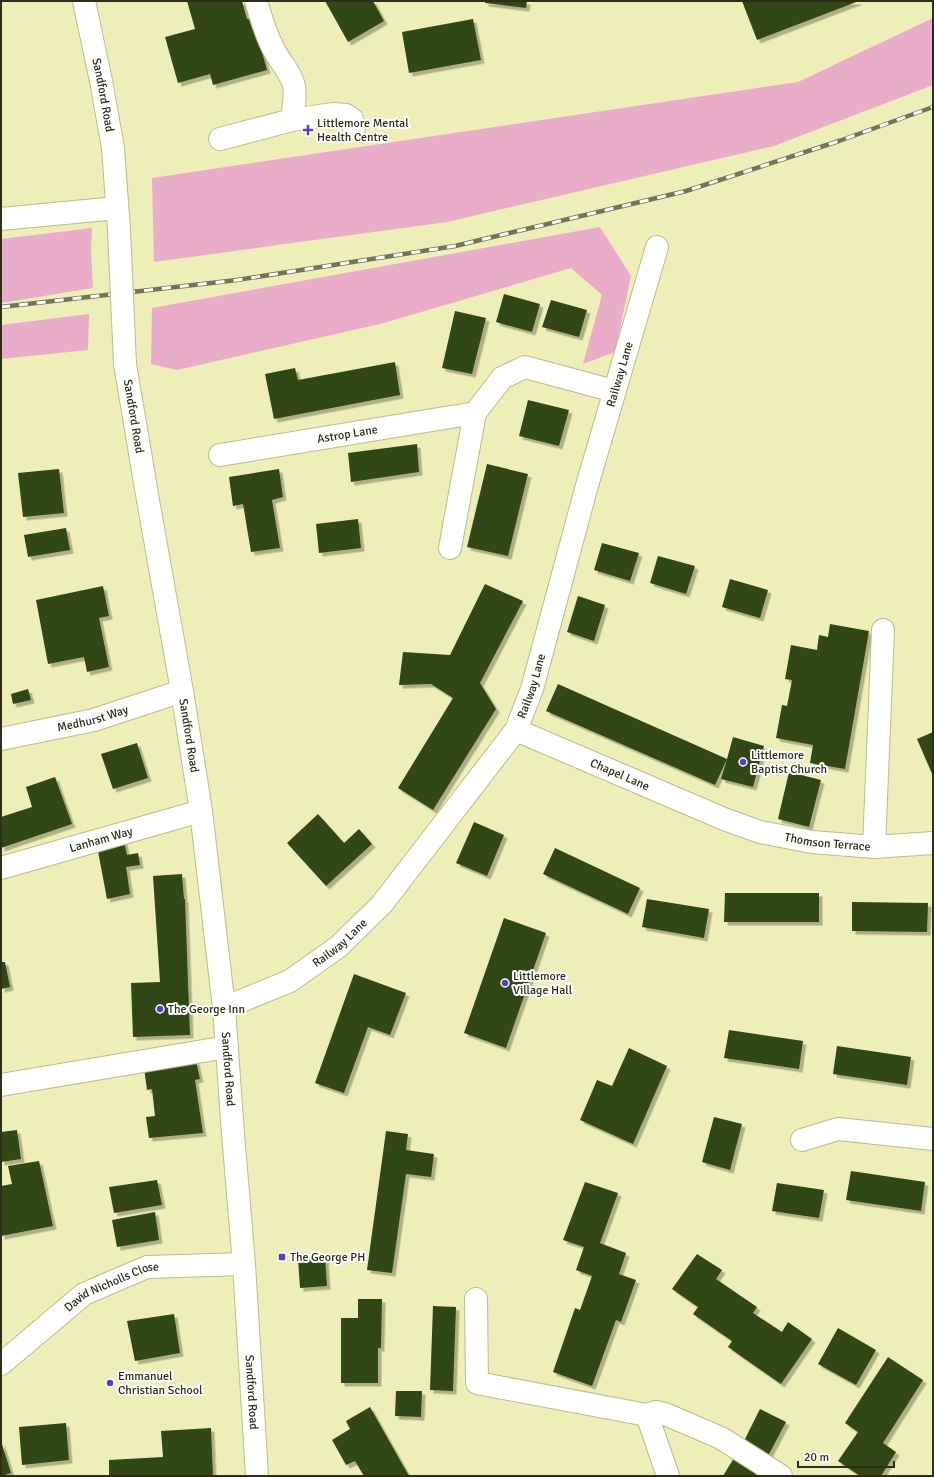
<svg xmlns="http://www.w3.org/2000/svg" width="934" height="1477" font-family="Signika,sans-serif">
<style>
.green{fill:#e9acc9}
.building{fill:#324615;filter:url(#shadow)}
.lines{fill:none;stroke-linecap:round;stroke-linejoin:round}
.minor-casing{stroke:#bcbc89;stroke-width:24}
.minor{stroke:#fff;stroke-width:22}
.rail-casing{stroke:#737453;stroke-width:4.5}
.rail{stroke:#fff;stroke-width:3;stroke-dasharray:9;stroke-linecap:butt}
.minor-bridge-casing{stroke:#bcbc89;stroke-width:24;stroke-linecap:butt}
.minor-bridge{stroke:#fff;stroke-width:22}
.poi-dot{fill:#5c3fb8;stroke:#fff;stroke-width:1.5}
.labels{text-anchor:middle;stroke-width:4;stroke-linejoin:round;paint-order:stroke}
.street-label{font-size:12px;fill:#2d2d18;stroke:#fff}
.poi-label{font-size:12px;fill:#2d2d18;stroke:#fff;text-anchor:start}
</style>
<defs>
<filter id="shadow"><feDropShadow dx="3.5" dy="3.5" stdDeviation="0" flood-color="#0004"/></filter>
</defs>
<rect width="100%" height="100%" fill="#edeeb8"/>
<g class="green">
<path d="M 933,18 L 933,85 L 774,146 L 447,222 L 154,262 L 152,178 L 798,82 Z"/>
<path d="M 600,227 L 631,276 L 615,352 L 583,364 L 602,295 L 571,268 L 380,324 L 177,370 L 151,364 L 152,308 Z"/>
<path d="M 92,228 L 91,252 L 93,288 L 1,303 L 1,239 Z"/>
<path d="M 89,314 L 88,350 L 1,359 L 1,325 Z"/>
</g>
<g class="building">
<path d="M 187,1 L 242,1 L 247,19 L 253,20 L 267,70 L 213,85 L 210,74 L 178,83 L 165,37 L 195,29 Z"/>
<path d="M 325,1 L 373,1 L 384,21 L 348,42 Z"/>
<path d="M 485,1 L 527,1 L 526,8 L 485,3 Z"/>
<path d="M 742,1 L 859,1 L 757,40 Z"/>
<path d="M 473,19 L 481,60 L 409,73 L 402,32 Z"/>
<path d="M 504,294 L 540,304 L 532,332 L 496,322 Z"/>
<path d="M 551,300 L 587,310 L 579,337 L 542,327 Z"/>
<path d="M 455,311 L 486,318 L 472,374 L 442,368 Z"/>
<path d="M 395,362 L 400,395 L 274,419 L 265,374 L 295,368 L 298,380 Z"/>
<path d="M 528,400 L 569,410 L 559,446 L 519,436 Z"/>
<path d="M 417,444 L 419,472 L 351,482 L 348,453 Z"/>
<path d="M 487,464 L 528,474 L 508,556 L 467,547 Z"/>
<path d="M 59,469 L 64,513 L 23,517 L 18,473 Z"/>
<path d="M 279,469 L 283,497 L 272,500 L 280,548 L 251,552 L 243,504 L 233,506 L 229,477 Z"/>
<path d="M 358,519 L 361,548 L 319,553 L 316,524 Z"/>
<path d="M 66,528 L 70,550 L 28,557 L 24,535 Z"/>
<path d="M 602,543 L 639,553 L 630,581 L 594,570 Z"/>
<path d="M 658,556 L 695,566 L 686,594 L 650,583 Z"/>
<path d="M 730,579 L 768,590 L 760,618 L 722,607 Z"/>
<path d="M 485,584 L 523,601 L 480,683 L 496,709 L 433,810 L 398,788 L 453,698 L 431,684 L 399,685 L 403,652 L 450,655 Z"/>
<path d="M 103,586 L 109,616 L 99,618 L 109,667 L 87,672 L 84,657 L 48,664 L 36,600 Z"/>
<path d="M 578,596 L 605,605 L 594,641 L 567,632 Z"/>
<path d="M 830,624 L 869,631 L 845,769 L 810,763 L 813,745 L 776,738 L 782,705 L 787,706 L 792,680 L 785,679 L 791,645 L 817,650 L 819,635 L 828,637 Z"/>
<path d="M 558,684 L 727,759 L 733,737 L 764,746 L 753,787 L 721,779 L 727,759 L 715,785 L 546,711 Z"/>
<path d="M 28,689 L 31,700 L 13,704 L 11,694 Z"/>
<path d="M 933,732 L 933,776 L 917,739 Z"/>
<path d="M 137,743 L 148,778 L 113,789 L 101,754 Z"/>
<path d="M 789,772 L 821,780 L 809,827 L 778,819 Z"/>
<path d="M 55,777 L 72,824 L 1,848 L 1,817 L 32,807 L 26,787 Z"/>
<path d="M 318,814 L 344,843 L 359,829 L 372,844 L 326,886 L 287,843 Z"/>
<path d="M 474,822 L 504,835 L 487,876 L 456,863 Z"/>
<path d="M 124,841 L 127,855 L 138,853 L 140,865 L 126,867 L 130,894 L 107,899 L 97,846 Z"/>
<path d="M 555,848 L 640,888 L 628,914 L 543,874 Z"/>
<path d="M 182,874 L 184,899 L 185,899 L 190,1035 L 133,1037 L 131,983 L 160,982 L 153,876 Z"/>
<path d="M 725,893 L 819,893 L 819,922 L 724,922 Z"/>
<path d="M 647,899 L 709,909 L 704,938 L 642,927 Z"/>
<path d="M 852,902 L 928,903 L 927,932 L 852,931 Z"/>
<path d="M 504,918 L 546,933 L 506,1048 L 464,1033 Z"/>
<path d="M 1,962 L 5,962 L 10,987 L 1,989 Z"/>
<path d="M 354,974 L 406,993 L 390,1035 L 368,1027 L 344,1093 L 315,1083 Z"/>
<path d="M 729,1030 L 803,1041 L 799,1069 L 724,1058 Z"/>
<path d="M 837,1046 L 911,1057 L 907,1085 L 833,1074 Z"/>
<path d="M 629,1048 L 667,1066 L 633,1144 L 580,1120 L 597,1080 L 612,1086 Z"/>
<path d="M 196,1061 L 200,1079 L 195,1080 L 203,1133 L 149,1138 L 146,1117 L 155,1116 L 152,1089 L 147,1090 L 144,1068 Z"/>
<path d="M 714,1117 L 742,1124 L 730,1170 L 702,1162 Z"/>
<path d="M 17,1130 L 21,1159 L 1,1162 L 1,1132 Z"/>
<path d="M 386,1131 L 408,1134 L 406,1150 L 434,1154 L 431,1177 L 406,1174 L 392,1273 L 367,1270 Z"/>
<path d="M 39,1161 L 53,1226 L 1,1236 L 1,1186 L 12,1184 L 8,1166 Z"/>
<path d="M 851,1171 L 925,1182 L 921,1211 L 846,1200 Z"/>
<path d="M 157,1180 L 162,1205 L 114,1213 L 109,1187 Z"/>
<path d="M 585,1182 L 618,1193 L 600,1243 L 626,1253 L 619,1274 L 636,1280 L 621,1322 L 616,1320 L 592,1386 L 553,1372 L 575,1308 L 580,1310 L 592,1276 L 576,1270 L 584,1247 L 563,1240 Z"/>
<path d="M 777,1183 L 824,1190 L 819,1218 L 772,1211 Z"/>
<path d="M 155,1212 L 159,1240 L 117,1247 L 112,1220 Z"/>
<path d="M 697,1254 L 722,1270 L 716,1279 L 757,1307 L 753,1313 L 782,1332 L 788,1322 L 812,1339 L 781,1384 L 728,1347 L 732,1341 L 693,1314 L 698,1307 L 672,1289 Z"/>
<path d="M 325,1256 L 327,1286 L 300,1288 L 298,1259 Z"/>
<path d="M 358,1299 L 382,1299 L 381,1348 L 378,1348 L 378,1383 L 341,1383 L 341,1318 L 358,1318 Z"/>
<path d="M 433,1306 L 456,1307 L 453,1391 L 430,1390 Z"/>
<path d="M 174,1314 L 180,1353 L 135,1361 L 127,1321 Z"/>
<path d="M 838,1328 L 876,1350 L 856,1385 L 818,1364 Z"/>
<path d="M 888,1357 L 923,1380 L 883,1443 L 896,1452 L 881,1476 L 860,1476 L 838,1461 L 858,1432 L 845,1423 Z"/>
<path d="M 396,1391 L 422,1391 L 421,1417 L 395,1416 Z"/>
<path d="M 370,1407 L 409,1476 L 364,1476 L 355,1461 L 346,1465 L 332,1440 L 350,1429 L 346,1421 Z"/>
<path d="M 760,1409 L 786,1422 L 768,1456 L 743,1443 Z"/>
<path d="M 66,1423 L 69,1460 L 22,1465 L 19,1427 Z"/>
<path d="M 211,1428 L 213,1476 L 109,1476 L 109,1460 L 163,1457 L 161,1431 Z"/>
<path d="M 1,1441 L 11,1473 L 2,1476 L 1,1476 Z"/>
<path d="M 737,1453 L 760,1467 L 755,1476 L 723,1476 Z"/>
</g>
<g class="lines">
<defs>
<g id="minor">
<path id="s1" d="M 84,1 L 101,81 L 113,148 L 119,230"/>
<path d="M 256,1 C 261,17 265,33 273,48 C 279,61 291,72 294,86 C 296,97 293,110 292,120"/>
<path d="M 220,139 L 292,120 L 333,114 L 346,115 L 352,119 L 354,128"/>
<path d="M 1,219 L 117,208"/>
<path id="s2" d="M 125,364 L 149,506 L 182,691 L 201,811 L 224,1008 L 233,1134 L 244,1264 L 257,1476"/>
<path id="s3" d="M 220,455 L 475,413 L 502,378 L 525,367 L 614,391"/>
<path d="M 450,548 L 475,413"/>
<path id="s4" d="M 516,730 L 724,819 L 760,832 L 812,842 L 874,847 L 933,843"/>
<path id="s5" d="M 1,739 L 94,720 L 182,691"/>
<path d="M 874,847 L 883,630"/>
<path id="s6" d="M 1,868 L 201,811"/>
<path id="s7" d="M 224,1008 L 290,981 L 338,947 L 382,904 L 516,730 L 532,689 L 586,489 L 657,247"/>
<path d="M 1,1085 L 227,1047"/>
<path d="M 802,1140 L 838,1129 L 933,1139"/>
<path d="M 476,1299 L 477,1383 L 647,1415 L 656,1412 L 665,1414 L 721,1438 L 781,1476"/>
<path id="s8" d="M 1,1364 L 84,1294 L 147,1267 L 244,1264"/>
<path d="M 647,1415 L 668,1476"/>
</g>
</defs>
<use href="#minor" class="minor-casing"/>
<use href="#minor" class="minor"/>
<defs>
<path id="rail" d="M 1,307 L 237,280 L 455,246 L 686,191 L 839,141 L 933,107"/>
</defs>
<use href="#rail" class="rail-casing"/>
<use href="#rail" class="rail"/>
<defs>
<path id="minor-bridge" d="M 119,230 L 125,364"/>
</defs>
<use href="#minor-bridge" class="minor-bridge-casing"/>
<use href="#minor-bridge" class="minor-bridge"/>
</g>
<g class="poi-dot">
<path d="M306 124h4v4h4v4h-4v4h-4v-4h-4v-4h4z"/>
<circle cx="743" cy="762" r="4"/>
<circle cx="505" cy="983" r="4"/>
<circle cx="160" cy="1009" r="4"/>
<rect x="278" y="1253" width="8" height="8" rx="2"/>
<circle cx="110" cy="1383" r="4"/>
</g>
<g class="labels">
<g class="street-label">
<text dy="4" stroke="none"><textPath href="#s1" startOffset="96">Sandford Road</textPath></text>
<text dy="4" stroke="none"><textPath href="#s7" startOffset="782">Railway Lane</textPath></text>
<text dy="4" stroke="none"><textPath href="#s2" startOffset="53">Sandford Road</textPath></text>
<text dy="4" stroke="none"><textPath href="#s3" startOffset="129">Astrop Lane</textPath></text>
<text dy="4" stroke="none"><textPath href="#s7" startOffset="458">Railway Lane</textPath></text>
<text dy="4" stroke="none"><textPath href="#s5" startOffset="94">Medhurst Way</textPath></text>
<text dy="4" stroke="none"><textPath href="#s2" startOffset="377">Sandford Road</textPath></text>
<text dy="4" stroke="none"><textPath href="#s4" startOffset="113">Chapel Lane</textPath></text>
<text dy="4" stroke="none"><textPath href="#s6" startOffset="104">Lanham Way</textPath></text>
<text dy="4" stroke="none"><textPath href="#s4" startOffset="333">Thomson Terrace</textPath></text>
<text dy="4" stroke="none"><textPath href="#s7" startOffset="134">Railway Lane</textPath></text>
<text dy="4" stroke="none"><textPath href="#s2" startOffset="713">Sandford Road</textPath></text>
<text dy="4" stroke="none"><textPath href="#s8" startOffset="137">David Nicholls Close</textPath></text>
<text dy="4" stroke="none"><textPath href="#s2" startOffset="1037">Sandford Road</textPath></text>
</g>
<g class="poi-label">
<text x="317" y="127">Littlemore Mental<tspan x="317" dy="14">Health Centre</tspan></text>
<text x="751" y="759">Littlemore<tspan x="751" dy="14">Baptist Church</tspan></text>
<text x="513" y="980">Littlemore<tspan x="513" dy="14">Village Hall</tspan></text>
<text x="168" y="1013">The George Inn</text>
<text x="290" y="1261">The George PH</text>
<text x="118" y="1380">Emmanuel<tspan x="118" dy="14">Christian School</tspan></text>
</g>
</g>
<rect width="934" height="1477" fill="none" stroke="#2d2d18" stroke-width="4"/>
<path d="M798 1461v6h96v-6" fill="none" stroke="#2d2d18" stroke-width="2"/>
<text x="804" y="1461" font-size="12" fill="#2d2d18" stroke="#ffffff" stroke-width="3" paint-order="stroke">20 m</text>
</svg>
